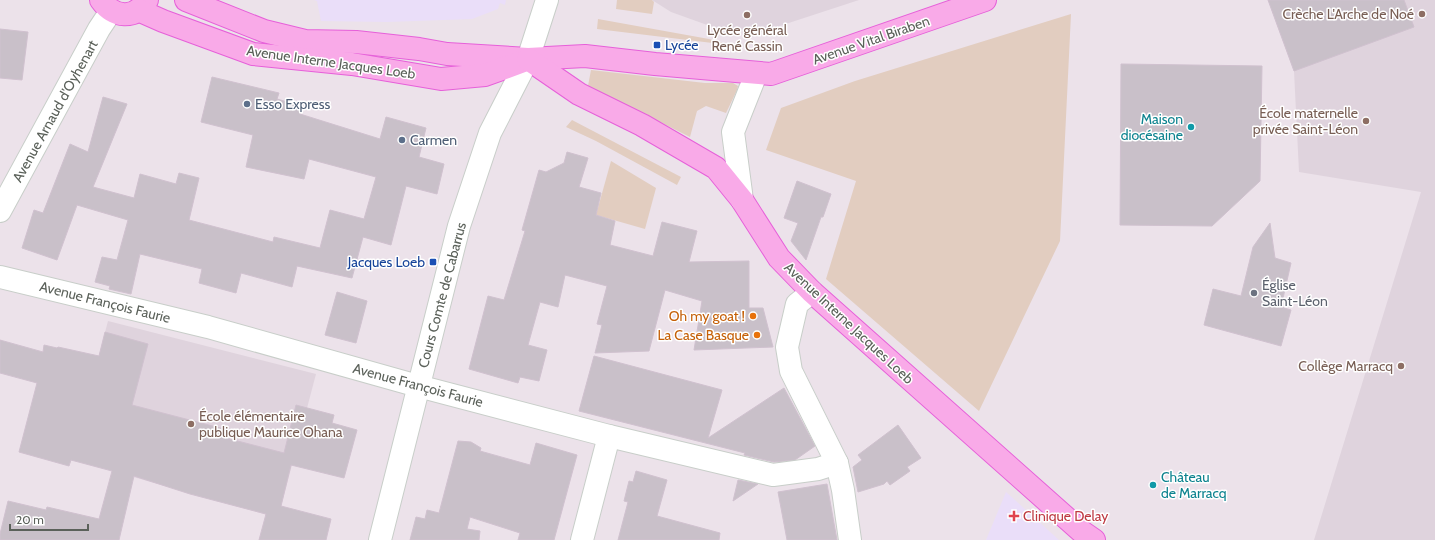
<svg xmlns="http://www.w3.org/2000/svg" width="1435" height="540" font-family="Cabin,sans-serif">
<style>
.education{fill:#dfd3dd}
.medical{fill:#eadef9}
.green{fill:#e2cdc0}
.building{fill:#c9c0c9;stroke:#d0c1cf}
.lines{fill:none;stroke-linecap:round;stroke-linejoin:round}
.minor-casing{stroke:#c8cec9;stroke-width:24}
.major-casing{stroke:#e660d9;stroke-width:24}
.minor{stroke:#fff;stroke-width:22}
.major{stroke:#f9aae8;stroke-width:22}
.education-dot{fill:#8d6e63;stroke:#fff;stroke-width:1.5}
.transit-dot{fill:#1a4fb4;stroke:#fff;stroke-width:1.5}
.service-dot{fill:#5c6f8a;stroke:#fff;stroke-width:1.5}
.culture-dot{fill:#0f9aa8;stroke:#fff;stroke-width:1.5}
.worship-dot{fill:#6b7280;stroke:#fff;stroke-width:1.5}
.food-dot{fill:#e8710a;stroke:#fff;stroke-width:1.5}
.health-dot{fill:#e0444e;stroke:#fff;stroke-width:1.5}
.labels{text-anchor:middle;stroke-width:3;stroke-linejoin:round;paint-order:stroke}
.education-label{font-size:14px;fill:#785e54;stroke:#fff;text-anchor:end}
.street-label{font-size:14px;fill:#5b615a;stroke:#fff}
.transit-label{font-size:14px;fill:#164399;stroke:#fff;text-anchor:start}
.service-label{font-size:14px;fill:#4e5e75;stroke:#fff;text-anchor:start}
.culture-label{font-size:14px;fill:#0d838f;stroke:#fff;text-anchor:end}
.worship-label{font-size:14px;fill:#5b616d;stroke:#fff;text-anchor:start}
.food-label{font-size:14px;fill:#c56008;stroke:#fff;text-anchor:end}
.health-label{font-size:14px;fill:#be3a42;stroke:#fff;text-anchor:start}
</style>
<rect width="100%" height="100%" fill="#ece2ea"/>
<g class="education">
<path d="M 652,0 L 859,0 L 755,34 L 710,26 L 671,12 Z"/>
<path d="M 1268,0 L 1435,0 L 1435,540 L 1314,540 L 1421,192 L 1299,172 L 1294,71 Z"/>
<path d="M 108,321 L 316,374 L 278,518 L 112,471 L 97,363 Z"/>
</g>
<g class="medical">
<path d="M 314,0 L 506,0 L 505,5 L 500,3 L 498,9 L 472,19 L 387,22 L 321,21 L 317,1 Z"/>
<path d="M 1006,492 L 1059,540 L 986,540 Z"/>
</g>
<g class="green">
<path d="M 617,0 L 652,0 L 654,2 L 652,14 L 616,9 Z"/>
<path d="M 1071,14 L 1060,241 L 979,411 L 826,279 L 856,181 L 766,150 L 781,108 L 855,81 Z"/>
<path d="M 598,19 L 709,39 L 729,45 L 597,29 Z"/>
<path d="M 591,70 L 705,83 L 733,83 L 738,86 L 737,90 L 726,113 L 706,106 L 697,111 L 690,137 L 588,86 Z"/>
<path d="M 572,120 L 681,177 L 677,185 L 596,141 L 566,127 Z"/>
<path d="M 611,161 L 656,188 L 645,229 L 596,215 Z"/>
</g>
<g class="building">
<path d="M 1268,0 L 1404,0 L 1414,27 L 1294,71 Z"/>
<path d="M 0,29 L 28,32 L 22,80 L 0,78 Z"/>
<path d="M 1121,64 L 1262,66 L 1260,181 L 1212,226 L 1120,225 Z"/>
<path d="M 212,77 L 279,93 L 277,99 L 302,106 L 300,114 L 380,139 L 386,117 L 426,128 L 419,157 L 444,164 L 437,194 L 406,186 L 391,245 L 363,237 L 352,278 L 297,266 L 292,287 L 241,273 L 236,293 L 199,283 L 202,269 L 140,254 L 131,294 L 109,289 L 110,286 L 95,282 L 102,257 L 117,260 L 128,220 L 77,205 L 57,260 L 22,248 L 34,210 L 43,213 L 70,144 L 88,152 L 103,97 L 127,104 L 93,187 L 134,198 L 140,174 L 176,184 L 179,173 L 199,178 L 189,220 L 273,242 L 274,237 L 320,248 L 330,210 L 364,219 L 376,177 L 309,159 L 304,179 L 246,167 L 253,135 L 201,122 Z"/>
<path d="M 567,152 L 588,158 L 579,187 L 601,193 L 596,215 L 615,221 L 610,245 L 653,256 L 662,222 L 697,231 L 689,262 L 749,261 L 749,308 L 763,308 L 773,347 L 694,350 L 702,301 L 665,290 L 649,351 L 595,353 L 602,325 L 597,324 L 607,286 L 565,275 L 558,307 L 540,302 L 528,345 L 547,350 L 539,381 L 520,377 L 518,383 L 469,369 L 488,296 L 504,300 L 525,231 L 522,230 L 539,170 L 546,172 L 564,163 Z"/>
<path d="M 797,181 L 831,194 L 823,217 L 821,217 L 806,260 L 791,241 L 798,223 L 784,218 Z"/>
<path d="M 1270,223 L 1275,258 L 1291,263 L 1281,307 L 1291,310 L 1281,346 L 1204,325 L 1213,289 L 1241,296 L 1253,247 Z"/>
<path d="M 337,292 L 367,301 L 356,343 L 325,335 Z"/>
<path d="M 105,332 L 148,344 L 132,405 L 228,430 L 226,438 L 284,453 L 296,405 L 334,415 L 332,423 L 357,430 L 344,478 L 291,465 L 281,506 L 331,519 L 326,540 L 259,540 L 266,514 L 190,494 L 134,476 L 119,540 L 0,540 L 0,534 L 8,501 L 46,510 L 47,507 L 99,519 L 112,471 L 71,460 L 69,466 L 19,452 L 37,383 L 0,373 L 0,340 L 43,352 L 44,345 L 57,348 L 58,347 L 99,356 Z"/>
<path d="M 594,356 L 722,390 L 708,438 L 784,388 L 815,446 L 795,460 L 774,462 L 744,455 L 745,453 L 579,411 Z"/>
<path d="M 898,425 L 921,458 L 907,467 L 910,471 L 890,485 L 887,481 L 884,484 L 858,492 L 853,467 L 862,460 L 858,455 Z"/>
<path d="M 458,441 L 471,442 L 481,448 L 480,451 L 530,465 L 536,443 L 577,455 L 554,540 L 518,540 L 520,533 L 470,517 L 467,529 L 480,531 L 479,540 L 410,540 L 416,517 L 425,519 L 427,510 L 439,513 Z"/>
<path d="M 636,471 L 667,480 L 657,516 L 720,533 L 719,540 L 618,540 L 628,502 L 624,501 L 629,481 L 633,482 Z"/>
<path d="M 738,480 L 758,484 L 733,501 Z"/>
<path d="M 827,484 L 837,540 L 787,540 L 778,492 Z"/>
</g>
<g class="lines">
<defs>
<g id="minor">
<path d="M 742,200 L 733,132 L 756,74"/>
<path d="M 0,211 L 99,29 L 111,11"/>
<path d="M 0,277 L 208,327 L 418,386 L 609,436 L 773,475 L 818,469 L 837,463"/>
<path d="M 812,292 L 797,304 L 787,347 L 791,371 L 837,463 L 843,490 L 850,540"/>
<path d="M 380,540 L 459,226 L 490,133 L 528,59 L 547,0"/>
<path d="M 582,540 L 609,436"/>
</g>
<g id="major">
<path d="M 101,0 C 114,18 135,20 147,0"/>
<path d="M 186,0 L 264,31 L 305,41 L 356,42 L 419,49 L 447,54 L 528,59 L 585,56 L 655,64 L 771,74 L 985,0"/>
<path d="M 138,10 L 163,21 L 253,54 L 352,64 L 441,79 L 485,75 L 521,62"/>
<path d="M 528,59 L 579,94 L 642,125 L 716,168 L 742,200 L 779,258 L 812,292 L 1081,531 L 1094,540"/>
</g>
</defs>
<use href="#minor" class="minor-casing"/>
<use href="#major" class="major-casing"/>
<use href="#minor" class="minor"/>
<use href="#major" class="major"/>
</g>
<g class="education-dot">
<circle cx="1422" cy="14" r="4"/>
<circle cx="747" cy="15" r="4"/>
<circle cx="1366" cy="121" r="4"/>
<circle cx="1401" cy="366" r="4"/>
<circle cx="191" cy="424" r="4"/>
</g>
<g class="transit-dot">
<rect x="653" y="41" width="8" height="8" rx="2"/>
<rect x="429" y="258" width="8" height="8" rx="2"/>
</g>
<g class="service-dot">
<circle cx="247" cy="104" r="4"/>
<circle cx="402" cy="140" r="4"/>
</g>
<g class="culture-dot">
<circle cx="1191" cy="127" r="4"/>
<circle cx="1153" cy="485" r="4"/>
</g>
<circle class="worship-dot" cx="1254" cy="293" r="4"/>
<g class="food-dot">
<circle cx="753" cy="316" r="4"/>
<circle cx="757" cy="335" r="4"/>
</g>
<path class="health-dot" d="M1012 510h4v4h4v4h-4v4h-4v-4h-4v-4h4z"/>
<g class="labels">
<g class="education-label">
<text x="1414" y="19">Crèche L'Arche de Noé</text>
<text x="747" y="35" text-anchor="middle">Lycée général<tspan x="747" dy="16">René Cassin</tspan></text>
<text x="1358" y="118">École maternelle<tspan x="1358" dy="16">privée Saint-Léon</tspan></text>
<text x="1393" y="371">Collège Marracq</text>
<text x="199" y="421" text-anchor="start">École élémentaire<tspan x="199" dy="16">publique Maurice Ohana</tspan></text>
</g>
<g class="street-label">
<text transform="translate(871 40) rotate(-19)" y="5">Avenue Vital Biraben</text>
<text transform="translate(331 62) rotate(8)" y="5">Avenue Interne Jacques Loeb</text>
<text transform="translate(55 111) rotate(-61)" y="5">Avenue Arnaud d'Oyhenart</text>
<text transform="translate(442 295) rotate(-75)" y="5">Cours Comte de Cabarrus</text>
<text transform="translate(105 302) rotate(14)" y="5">Avenue François Faurie</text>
<text transform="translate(849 323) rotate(43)" y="5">Avenue Interne Jacques Loeb</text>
<text transform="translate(418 385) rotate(15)" y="5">Avenue François Faurie</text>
</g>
<g class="transit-label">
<text x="665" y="50">Lycée</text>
<text x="425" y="267" text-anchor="end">Jacques Loeb</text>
</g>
<g class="service-label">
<text x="255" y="109">Esso Express</text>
<text x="410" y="145">Carmen</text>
</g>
<g class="culture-label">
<text x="1183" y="124">Maison<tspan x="1183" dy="16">diocésaine</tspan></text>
<text x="1161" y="482" text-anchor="start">Château<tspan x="1161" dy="16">de Marracq</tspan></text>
</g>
<g class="worship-label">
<text x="1262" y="290">Église<tspan x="1262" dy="16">Saint-Léon</tspan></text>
</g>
<g class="food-label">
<text x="745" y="321">Oh my goat !</text>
<text x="749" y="340">La Case Basque</text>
</g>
<g class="health-label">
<text x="1023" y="521">Clinique Delay</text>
</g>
</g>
<path d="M10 524v6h78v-6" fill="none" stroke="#5b615a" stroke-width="2"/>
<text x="16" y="524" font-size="12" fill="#5b615a" stroke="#ffffff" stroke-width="3" paint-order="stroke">20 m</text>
</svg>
